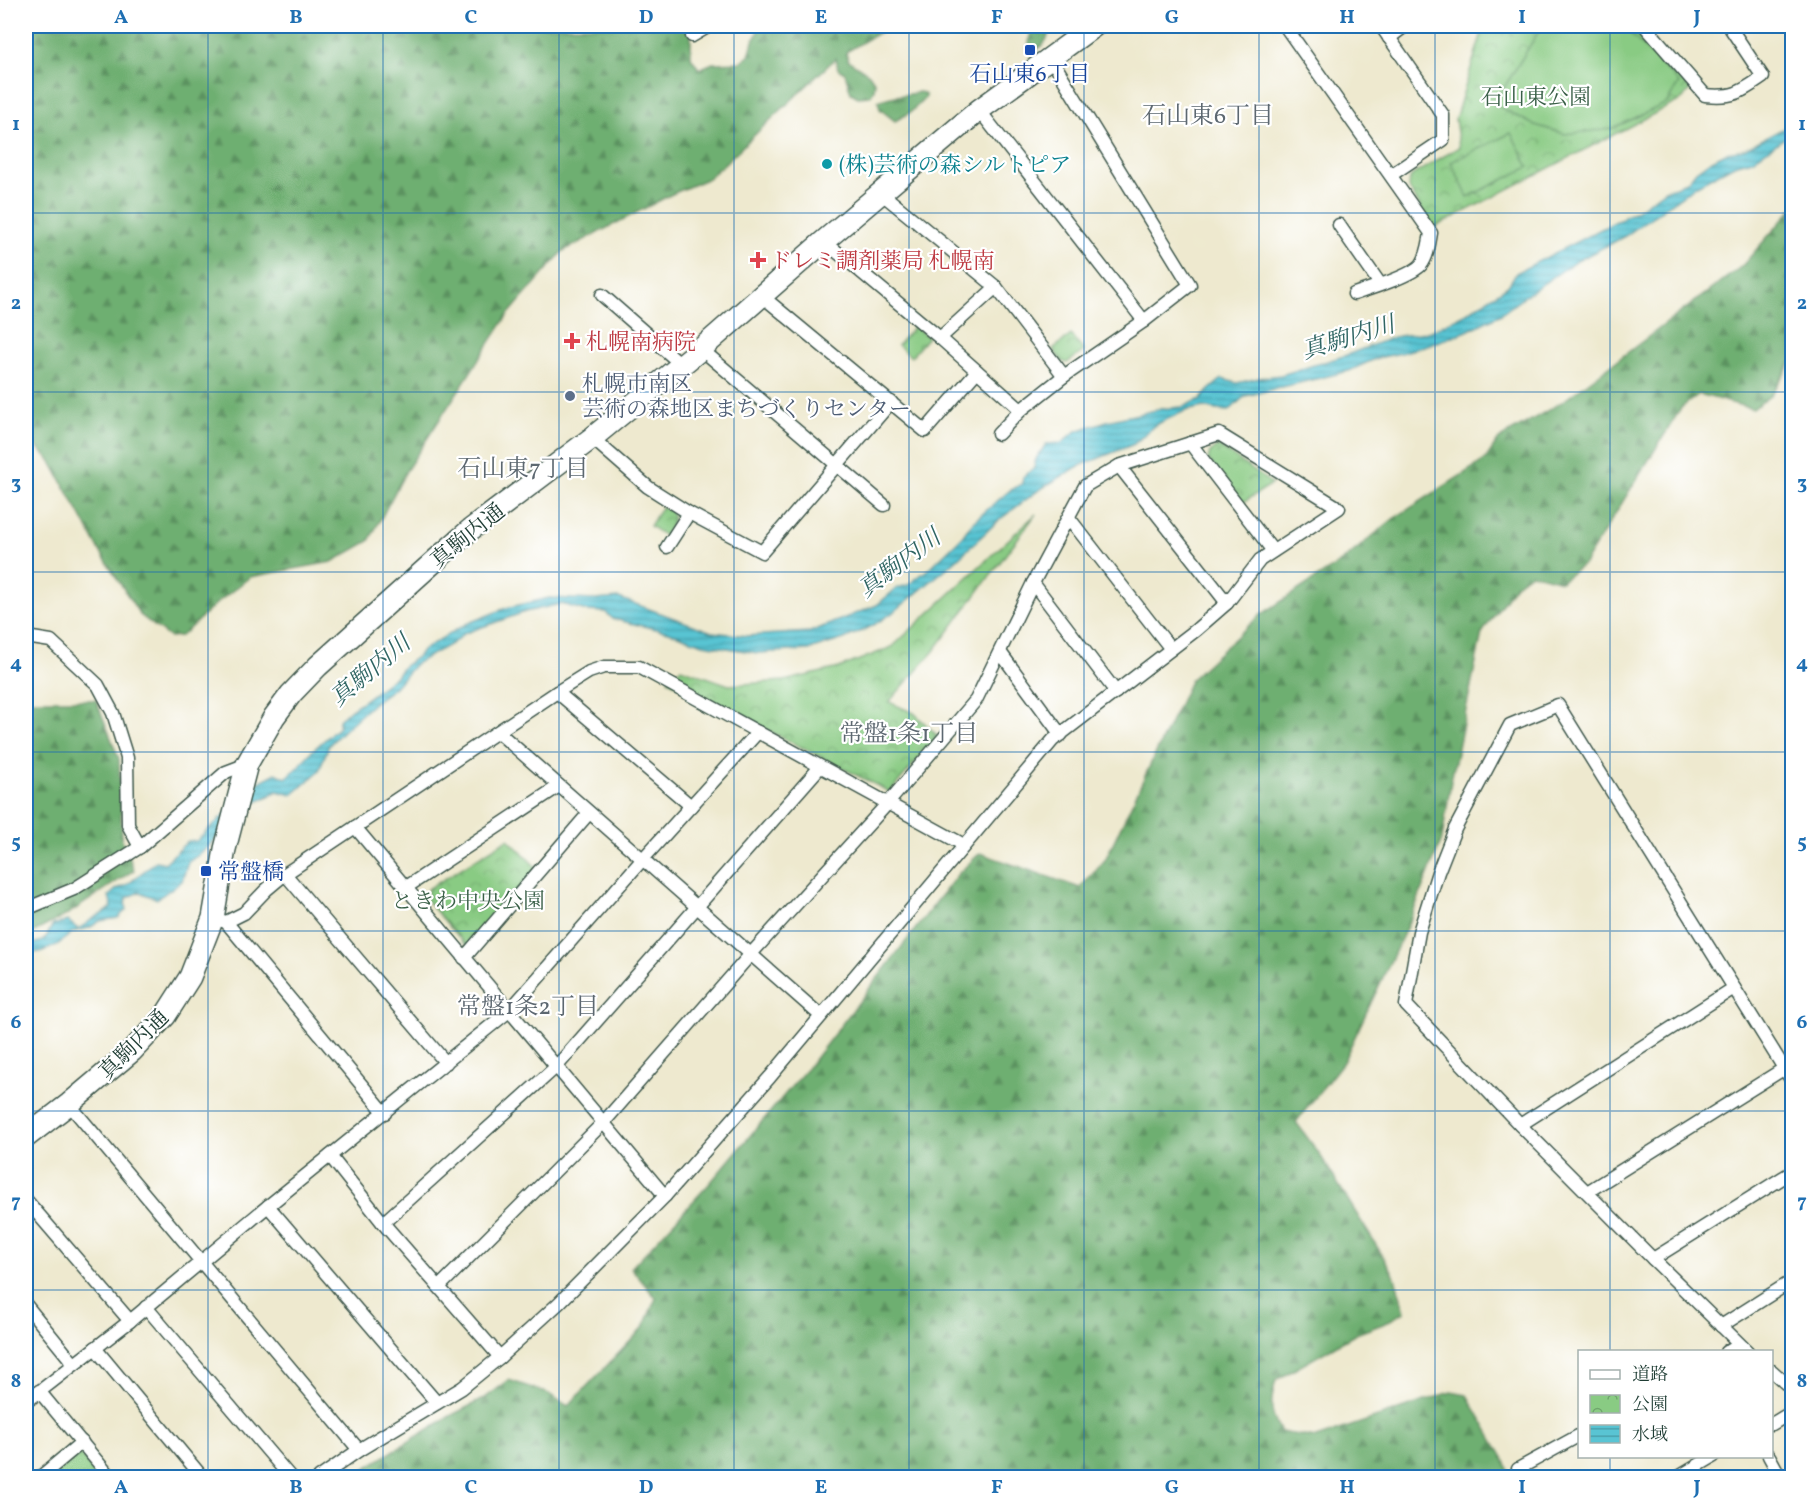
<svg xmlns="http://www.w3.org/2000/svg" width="1818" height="1503" font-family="Vollkorn,'Noto Serif JP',serif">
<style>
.forest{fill:url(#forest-firs);stroke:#467652;stroke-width:1.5}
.park{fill:url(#park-crowns);stroke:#54845c;stroke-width:1.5}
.pitch{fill:#89cb83;stroke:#54845c;stroke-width:1.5}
.water{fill:url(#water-rules);stroke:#3c8084;stroke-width:1.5}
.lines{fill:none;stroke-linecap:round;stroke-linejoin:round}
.minor-casing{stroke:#3e574b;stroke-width:15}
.trunk-casing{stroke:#3e574b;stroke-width:24}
.minor{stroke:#fff;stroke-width:12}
.trunk{stroke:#fff;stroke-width:21}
.grid{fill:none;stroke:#1f6fb2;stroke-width:1.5;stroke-opacity:0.55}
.transit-dot{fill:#1a4fb4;stroke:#fff;stroke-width:2}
.culture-dot{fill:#0f9aa8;stroke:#fff;stroke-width:2}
.health-dot{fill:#e0444e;stroke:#fff;stroke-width:2}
.service-dot{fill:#5c6f8a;stroke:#fff;stroke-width:2}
.labels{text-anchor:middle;stroke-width:4.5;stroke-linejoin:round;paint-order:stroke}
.transit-label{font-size:22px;fill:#164399;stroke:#fff}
.park-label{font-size:22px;fill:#3a6048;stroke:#fff}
.culture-label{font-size:22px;fill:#0d838f;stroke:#fff;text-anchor:start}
.health-label{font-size:22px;fill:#be3a42;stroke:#fff;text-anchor:start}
.service-label{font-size:22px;fill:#4e5e75;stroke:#fff;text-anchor:start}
.street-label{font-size:22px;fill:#1f3d34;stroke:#fff}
.neighbourhood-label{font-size:24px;fill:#5d6871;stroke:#fff}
.water-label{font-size:24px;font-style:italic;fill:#306664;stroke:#fff}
.neatline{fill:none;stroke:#1f6fb2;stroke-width:2}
.grid-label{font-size:20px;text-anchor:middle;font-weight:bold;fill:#1f6fb2}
</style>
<defs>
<pattern id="forest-firs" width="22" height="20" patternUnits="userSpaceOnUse" patternTransform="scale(1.5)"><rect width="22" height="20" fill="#6eaf71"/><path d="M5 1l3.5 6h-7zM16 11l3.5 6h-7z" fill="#5a905e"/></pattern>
<pattern id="park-crowns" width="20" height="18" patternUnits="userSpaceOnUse" patternTransform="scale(1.5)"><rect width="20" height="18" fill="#89cb83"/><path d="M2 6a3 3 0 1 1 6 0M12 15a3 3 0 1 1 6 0" fill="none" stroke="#6fa66c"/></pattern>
<pattern id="water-rules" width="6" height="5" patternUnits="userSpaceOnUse" patternTransform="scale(1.5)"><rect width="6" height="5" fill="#59c4d3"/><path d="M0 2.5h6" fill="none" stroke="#49a0ac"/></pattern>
</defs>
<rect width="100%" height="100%" fill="#fff"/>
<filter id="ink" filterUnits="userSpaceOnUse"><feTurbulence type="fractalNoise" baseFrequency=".0167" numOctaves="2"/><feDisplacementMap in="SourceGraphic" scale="12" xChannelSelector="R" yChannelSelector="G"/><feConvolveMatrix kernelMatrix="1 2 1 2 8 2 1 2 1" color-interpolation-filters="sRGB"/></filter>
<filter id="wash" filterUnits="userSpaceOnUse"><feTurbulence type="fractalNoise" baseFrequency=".008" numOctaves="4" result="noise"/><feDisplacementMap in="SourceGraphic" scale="24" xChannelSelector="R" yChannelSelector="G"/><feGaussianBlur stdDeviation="1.35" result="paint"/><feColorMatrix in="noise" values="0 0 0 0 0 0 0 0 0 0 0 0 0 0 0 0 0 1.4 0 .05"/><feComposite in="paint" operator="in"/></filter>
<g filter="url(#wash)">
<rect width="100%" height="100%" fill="#eee9cf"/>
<g class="forest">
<path d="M 26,26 L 691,26 L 691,57 L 699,69 L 713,63 L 740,62 L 749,56 L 753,41 L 758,32 L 755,26 L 890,26 L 846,52 L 848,60 L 869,74 L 875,83 L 874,90 L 870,96 L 858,97 L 851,93 L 845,73 L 838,69 L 836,58 L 709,178 L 672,194 L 563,251 L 507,316 L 406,471 L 369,541 L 332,562 L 250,577 L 217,603 L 181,636 L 169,637 L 140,615 L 100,551 L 50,460 L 26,436 Z"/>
<path d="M 1025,26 L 1051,26 C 1048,39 1045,45 1033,52 L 1028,50 L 1031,30 Z"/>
<path d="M 919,92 L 924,93 L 926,97 L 911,112 L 895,121 L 880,109 L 878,101 C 894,94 905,96 919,92 Z"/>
<path d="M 1792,209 L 1792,361 L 1771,395 L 1753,409 L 1699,394 L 1681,408 L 1584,564 L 1561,581 L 1531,573 L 1515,585 L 1482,633 L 1451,781 L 1442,839 L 1410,920 L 1343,1062 L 1296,1122 L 1320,1155 L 1394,1274 L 1405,1312 L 1383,1324 L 1356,1334 L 1276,1380 C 1270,1402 1269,1412 1281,1432 L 1316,1438 L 1451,1392 L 1467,1395 L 1505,1461 L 1511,1477 L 345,1477 L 361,1471 L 450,1416 L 485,1398 L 509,1380 L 547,1393 L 568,1406 L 643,1328 L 656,1298 L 631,1268 L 710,1183 L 814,1060 L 958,874 L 980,853 L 1080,888 L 1105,860 L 1191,679 L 1259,616 L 1341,562 L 1393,519 L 1485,460 L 1499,439 L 1562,402 L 1742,266 Z"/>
<path d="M 26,700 L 96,700 L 119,759 L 122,840 L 134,870 L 65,916 L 26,936 Z"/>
</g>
<g class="park">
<path d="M 1484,26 L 1635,26 L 1690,89 L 1683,99 L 1433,228 L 1408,187 L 1411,176 L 1459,147 L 1455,119 Z"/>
<path d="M 914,326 L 928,337 L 911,357 L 898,345 Z"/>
<path d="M 1071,335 L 1084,351 L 1067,363 L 1061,361 L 1053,349 Z"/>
<path d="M 1219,446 L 1272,484 L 1242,503 L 1208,459 L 1210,452 Z"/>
<path d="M 662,506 L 672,512 C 675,521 669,528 665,536 L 650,526 Z"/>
<path d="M 1036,514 L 934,651 L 889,702 L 914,713 L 938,736 L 890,792 L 668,680 L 681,668 L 729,685 L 784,681 L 839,668 L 892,647 Z"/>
<path d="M 508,839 L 537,868 L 471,946 L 465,944 L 426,900 L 428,889 Z"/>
<path d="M 80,1454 L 100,1477 L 50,1477 Z"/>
</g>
<g class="pitch">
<path d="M 1542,26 L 1623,26 L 1679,83 L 1667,103 L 1611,129 L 1565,134 L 1532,124 L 1494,104 Z"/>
<path d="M 1511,133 L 1529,167 L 1468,197 L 1451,162 Z"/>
</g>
<path class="water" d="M 1792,124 L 1792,133 L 1752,160 L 1734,165 L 1697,185 L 1625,236 L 1575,262 L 1525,296 L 1501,314 L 1467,331 L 1437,342 L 1401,353 L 1377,358 L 1349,371 L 1245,396 L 1229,411 L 1216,410 L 1204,407 L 1185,411 L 1155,425 L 1134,444 L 1077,467 L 1039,490 L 999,520 L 954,562 L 894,612 L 872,626 L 844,639 L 809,650 L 758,653 L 703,644 L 669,632 L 613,619 L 605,612 L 587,611 L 561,604 L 525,612 L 465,633 L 453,643 L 415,664 L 395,687 L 375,702 L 344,730 L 329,745 L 319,771 L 292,795 L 277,791 C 269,796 260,800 252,805 C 229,822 213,847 188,862 L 182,881 L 157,899 L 139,892 L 127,898 L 125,903 L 127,909 L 118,918 L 100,921 L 89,928 L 73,932 L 57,945 L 40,952 L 26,954 L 26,945 C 48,941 43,942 53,925 L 68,921 L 78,929 C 86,925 92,918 100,915 C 105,912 108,911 112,907 L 109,896 L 117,889 L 127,885 L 156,861 L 165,863 L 188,841 L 197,841 L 257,783 L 276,773 L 286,778 L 294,771 L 313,750 L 339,727 L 339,720 L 351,709 L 362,702 L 396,676 L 403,667 L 418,656 L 422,650 L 466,624 L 506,608 L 549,598 L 595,600 L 619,598 L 712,632 L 747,636 L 810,632 L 877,605 L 897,588 L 908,585 L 931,567 L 962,537 L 972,523 L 1009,491 L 1022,484 L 1023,477 L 1034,468 L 1036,459 L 1046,444 L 1062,443 L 1076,431 L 1107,421 L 1161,409 L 1182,407 L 1201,399 L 1209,390 L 1222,379 L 1237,383 L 1259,378 L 1281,375 L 1344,356 L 1394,337 L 1431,331 L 1467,313 L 1508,286 L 1516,273 L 1636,211 L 1665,190 L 1676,187 L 1689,180 L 1696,171 L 1710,161 L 1728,152 L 1744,149 Z"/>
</g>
<g filter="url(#ink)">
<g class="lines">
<defs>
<g id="minor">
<path d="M 1285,26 L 1431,233 C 1429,244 1428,256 1421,265 C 1411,276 1369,289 1354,294"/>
<path d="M 1381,26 L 1443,115 L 1443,140 L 1391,175"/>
<path d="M 1645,26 L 1705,95 C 1733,98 1740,93 1763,77 L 1729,26"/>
<path d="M 692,36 L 709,26"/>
<path d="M 1389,38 L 1405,26"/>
<path d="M 979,110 L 1144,321"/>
<path d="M 881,193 L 996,287 L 1064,376"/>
<path d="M 1339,225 L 1380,284"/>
<path d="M 824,241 L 940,338 L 1021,410"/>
<path d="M 602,295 L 682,365"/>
<path d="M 762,296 L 925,431 L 977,371"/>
<path d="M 940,338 L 996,287"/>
<path d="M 701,349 L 884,505"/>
<path d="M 998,434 L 1021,410 L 1064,376 L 1144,321 L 1190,285 L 1050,57"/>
<path d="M 592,438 L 648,487 L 689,513 L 762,552 L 891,402"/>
<path d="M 1190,443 L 1273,551"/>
<path d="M 1119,466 L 1227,603"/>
<path d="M 1069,518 L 1171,649"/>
<path d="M 667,547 L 689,513"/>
<path d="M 1033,583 L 1116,692"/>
<path d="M 26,637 L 51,641 L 98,685 L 113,713 L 127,758 L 128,825 L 140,847"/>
<path d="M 1000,652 L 1061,735"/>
<path d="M 557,692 L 691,806"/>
<path d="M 498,732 L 821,1016"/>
<path d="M 355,827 L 665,1196"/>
<path d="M 285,874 L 446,1063"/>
<path d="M 405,888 L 559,786"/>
<path d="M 26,909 L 74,889 L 140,847 L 226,772 L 247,764"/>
<path d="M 213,918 L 226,922 L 244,913 L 266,890 L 285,874 L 557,692 L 589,672 L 604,667 L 639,667 L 964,845"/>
<path d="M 226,922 L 385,1113"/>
<path d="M 464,958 L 589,813"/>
<path d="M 69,1104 L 359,1450"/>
<path d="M 1520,1125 L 1734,988"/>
<path d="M 330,1156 L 383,1223 L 500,1357"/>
<path d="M 1587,1192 L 1785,1068"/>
<path d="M 26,1200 L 130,1321"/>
<path d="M 268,1206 L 437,1403"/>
<path d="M 383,1223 L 557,1066 L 820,767"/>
<path d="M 1653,1259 L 1792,1172"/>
<path d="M 26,1305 L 74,1364"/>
<path d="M 146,1307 L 291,1478"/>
<path d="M 1721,1326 L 1792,1281"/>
<path d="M 95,1348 L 203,1478"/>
<path d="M 1726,1352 L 1739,1344"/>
<path d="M 1748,1352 L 1653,1259 L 1520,1125 L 1406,1005 L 1419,932 L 1438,872 L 1455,829 L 1510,725 L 1558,705 L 1792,1081"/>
<path d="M 1772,1371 L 1792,1389"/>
<path d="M 39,1391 L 111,1478"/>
<path d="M 26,1402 L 130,1321 L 268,1206 L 509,1011 L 642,860 L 758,732"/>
<path d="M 1772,1424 L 1792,1412"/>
<path d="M 1769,1456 L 1781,1478"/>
<path d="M 39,1478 L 82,1442"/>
<path d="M 319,1478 L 359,1450 L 462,1388 L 500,1357 L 559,1303 L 665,1196 L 770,1077 L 1053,740 L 1196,630 L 1227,603 L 1260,560 L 1339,508 L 1219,434 L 1119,466 L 1085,486 L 1033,583 L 976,700 L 888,803 L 750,955 L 604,1122 L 439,1287"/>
<path d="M 1523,1478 L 1518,1469 L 1580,1435"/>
<path d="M 1677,1478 L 1714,1456"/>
</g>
<path id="trunk" d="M 26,1137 L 69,1104 L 132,1051 L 165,1016 L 190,977 L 213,918 L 225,849 L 247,764 L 274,717 L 291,694 L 318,666 L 437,559 L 470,530 L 592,438 L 701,349 L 824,241 L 979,110 L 1094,26"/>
</defs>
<use href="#minor" class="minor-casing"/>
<use href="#trunk" class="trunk-casing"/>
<use href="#minor" class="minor"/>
<use href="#trunk" class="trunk"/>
</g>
</g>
<path class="grid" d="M 208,26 L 208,1478M 383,26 L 383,1478M 559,26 L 559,1478M 734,26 L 734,1478M 909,26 L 909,1478M 1084,26 L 1084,1478M 1259,26 L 1259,1478M 1435,26 L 1435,1478M 1610,26 L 1610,1352M 26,213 L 1792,213M 26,392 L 1792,392M 26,572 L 1792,572M 26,752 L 1792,752M 26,931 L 1792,931M 26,1111 L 1792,1111M 26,1290 L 1792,1290M 1610,1456 L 1610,1478"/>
<g class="transit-dot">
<rect x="1024" y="44" width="12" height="12" rx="3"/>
<rect x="200" y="865" width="12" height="12" rx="3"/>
</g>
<circle class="culture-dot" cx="827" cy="164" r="6"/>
<g class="health-dot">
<path d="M755 251h6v6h6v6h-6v6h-6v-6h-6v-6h6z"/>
<path d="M569 332h6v6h6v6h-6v6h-6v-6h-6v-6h6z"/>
</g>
<circle class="service-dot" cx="570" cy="396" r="6"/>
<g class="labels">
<g class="transit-label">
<text x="1030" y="81">石山東6丁目</text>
<text x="218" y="879" text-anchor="start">常盤橋</text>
</g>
<g class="park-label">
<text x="1536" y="104">石山東公園</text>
<text x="468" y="908">ときわ中央公園</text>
</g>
<g class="culture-label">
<text x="839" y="172">(株)芸術の森シルトピア</text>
</g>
<g class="health-label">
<text x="770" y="268">ドレミ調剤薬局 札幌南</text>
<text x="586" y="349">札幌南病院</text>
</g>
<g class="service-label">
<text x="582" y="391">札幌市南区<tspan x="582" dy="25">芸術の森地区まちづくりセンター</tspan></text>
</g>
<g class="street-label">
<text transform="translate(467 535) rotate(-39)" y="8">真駒内通</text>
<text transform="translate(133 1044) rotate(-45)" y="8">真駒内通</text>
</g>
<g class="neighbourhood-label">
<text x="1208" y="123">石山東6丁目</text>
<text x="523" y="476">石山東7丁目</text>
<text x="909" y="741">常盤1条1丁目</text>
<text x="528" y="1014">常盤1条2丁目</text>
</g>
<g class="water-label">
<text transform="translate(1348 337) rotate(-17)" y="8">真駒内川</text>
<text transform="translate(899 563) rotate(-37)" y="8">真駒内川</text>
<text transform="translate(370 670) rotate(-40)" y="8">真駒内川</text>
</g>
</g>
<rect width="1818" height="1503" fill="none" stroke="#fff" stroke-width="66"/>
<rect x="1578" y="1350" width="195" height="108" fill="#ffffff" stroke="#a5b1ae" stroke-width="1.5"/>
<rect x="1590" y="1370" width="30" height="9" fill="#ffffff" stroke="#a5b1ae" stroke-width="1.5"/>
<text x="1632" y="1380" font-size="18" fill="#1f3d34">道路</text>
<rect x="1590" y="1395" width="30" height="18" fill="url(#park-crowns)" stroke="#a5b1ae" stroke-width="1.5"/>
<text x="1632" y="1410" font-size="18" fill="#1f3d34">公園</text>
<rect x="1590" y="1425" width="30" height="18" fill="url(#water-rules)" stroke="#a5b1ae" stroke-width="1.5"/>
<text x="1632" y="1440" font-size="18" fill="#1f3d34">水域</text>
<rect x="33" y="33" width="1752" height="1437" class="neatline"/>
<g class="grid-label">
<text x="121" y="23">A</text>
<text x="296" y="23">B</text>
<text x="471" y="23">C</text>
<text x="646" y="23">D</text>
<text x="821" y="23">E</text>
<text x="997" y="23">F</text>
<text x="1172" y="23">G</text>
<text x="1347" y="23">H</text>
<text x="1522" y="23">I</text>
<text x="1697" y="23">J</text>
<text x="16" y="130">1</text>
<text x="1802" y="130">1</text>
<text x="16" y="309">2</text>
<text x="1802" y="309">2</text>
<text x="16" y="489">3</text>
<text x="1802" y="489">3</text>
<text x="16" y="669">4</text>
<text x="1802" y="669">4</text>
<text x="16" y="848">5</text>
<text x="1802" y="848">5</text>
<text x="16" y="1028">6</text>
<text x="1802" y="1028">6</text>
<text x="16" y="1207">7</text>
<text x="1802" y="1207">7</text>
<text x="16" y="1387">8</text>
<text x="1802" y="1387">8</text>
<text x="121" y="1493">A</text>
<text x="296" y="1493">B</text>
<text x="471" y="1493">C</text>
<text x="646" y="1493">D</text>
<text x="821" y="1493">E</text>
<text x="997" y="1493">F</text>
<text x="1172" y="1493">G</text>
<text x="1347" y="1493">H</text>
<text x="1522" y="1493">I</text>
<text x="1697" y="1493">J</text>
</g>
</svg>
